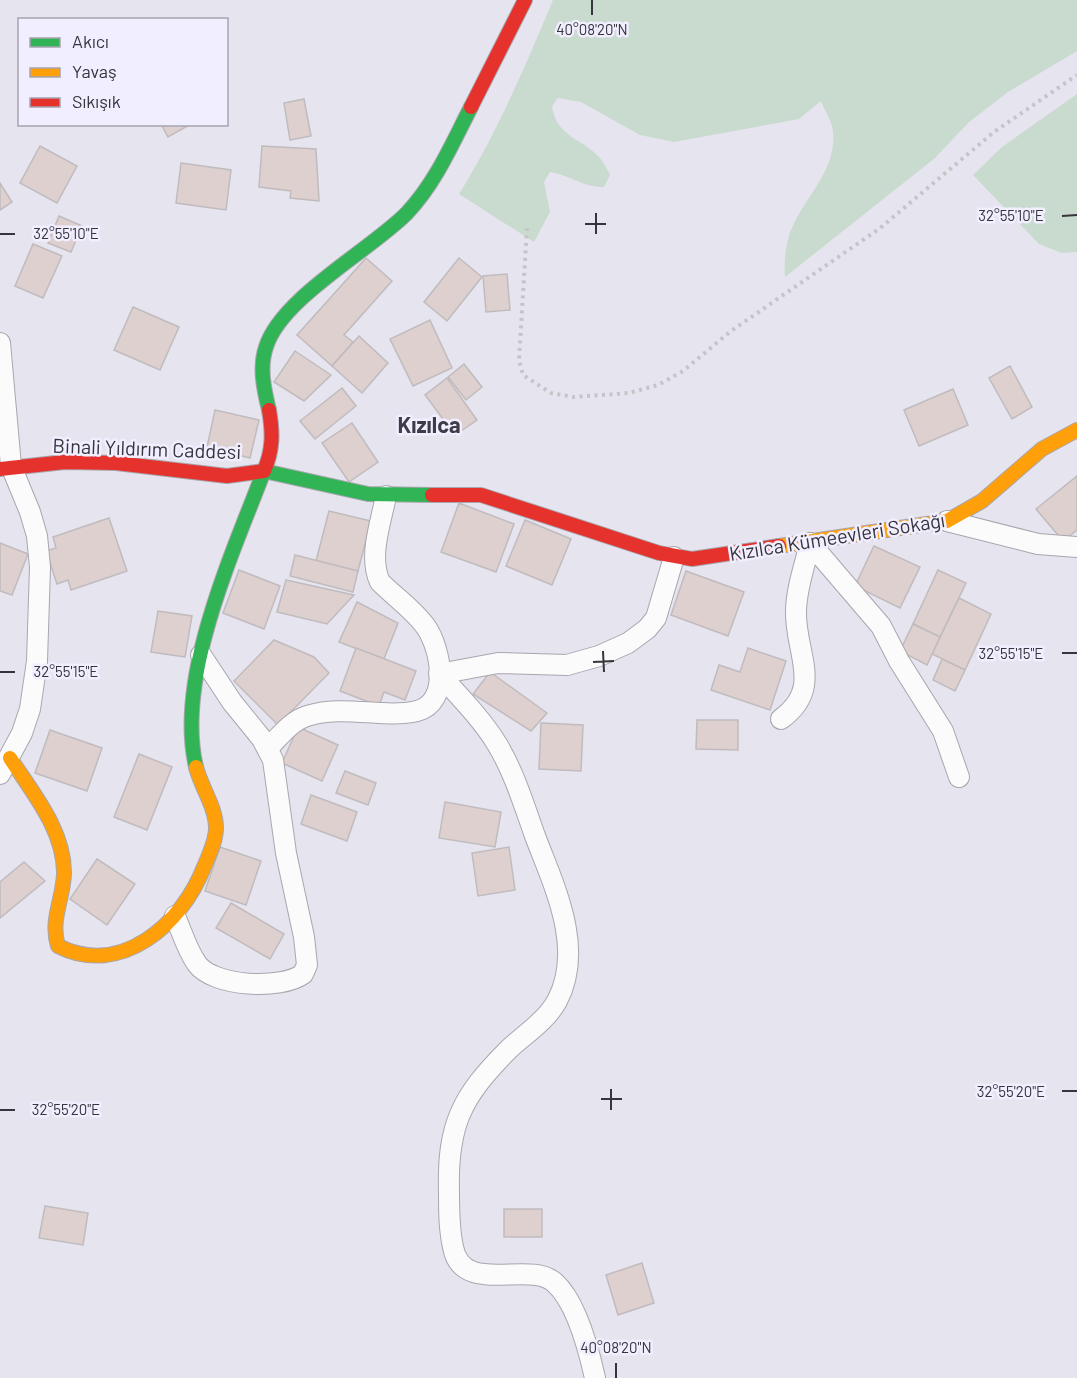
<svg xmlns="http://www.w3.org/2000/svg" width="1077" height="1378" font-family="Barlow,sans-serif">
<style>
.green{fill:#c9dacf}
.building{fill:#ddd0cf;stroke:#c0bbbe;stroke-width:1.5}
.lines{fill:none;stroke-linecap:round;stroke-linejoin:round}
.street-casing{stroke:#a8a6ae;stroke-width:22}
.fast-casing{stroke:#a8a6ae;stroke-width:16}
.slow-casing{stroke:#a8a6ae;stroke-width:16}
.jam-casing{stroke:#a8a6ae;stroke-width:16}
.path{stroke:#c5c5c7;stroke-width:4;stroke-dasharray:3 4.5;stroke-linecap:butt}
.street{stroke:#fbfbfc;stroke-width:20}
.fast{stroke:#30b455;stroke-width:14}
.slow{stroke:#ff9f0a;stroke-width:14}
.jam{stroke:#e5322d;stroke-width:14}
.ticks{fill:none;stroke:#36353b;stroke-width:2}
.labels{text-anchor:middle;stroke-width:5;stroke-linejoin:round;paint-order:stroke}
.street-label{font-size:20px;fill:#36353b;stroke:#f0eeff}
.quarter-label{font-size:22px;font-weight:bold;fill:#3e3c49;stroke:#f0eeff}
.ticks-label{font-size:15px;text-anchor:middle;fill:#36353b;stroke:#f0eeff;stroke-width:5;stroke-linejoin:round;paint-order:stroke}
</style>
<rect width="100%" height="100%" fill="#e6e4ee"/>
<g class="green">
<path d="M 553,0 L 1077,0 L 1077,51 L 1008,92 L 969,122 L 935,158 L 785,277 C 784,263 785,250 789,236 C 801,198 841,170 832,126 C 830,118 824,109 821,101 L 799,119 L 674,142 L 640,135 L 581,102 L 558,98 L 552,106 C 556,137 582,138 600,158 C 604,163 607,169 610,175 L 604,187 C 582,187 572,176 550,172 L 544,182 L 550,212 L 534,242 L 459,194 C 497,133 525,67 553,0 Z"/>
<path d="M 1077,94 L 1077,252 L 1062,253 L 1039,244 L 973,175 L 1002,147 Z"/>
</g>
<g class="building">
<path d="M 304,99 L 311,136 L 290,140 L 284,103 Z"/>
<path d="M 161,124 L 191,124 L 168,137 Z"/>
<path d="M 40,146 L 77,166 L 57,203 L 20,183 Z"/>
<path d="M 262,146 L 316,149 L 319,201 L 290,198 L 291,191 L 259,187 Z"/>
<path d="M 181,163 L 231,170 L 226,210 L 176,203 Z"/>
<path d="M 0,183 L 12,202 L 0,210 Z"/>
<path d="M 59,216 L 82,226 L 71,252 L 48,243 Z"/>
<path d="M 33,244 L 62,256 L 43,298 L 15,286 Z"/>
<path d="M 366,258 L 392,281 L 344,335 L 353,342 L 332,366 L 297,335 Z"/>
<path d="M 459,258 L 482,277 L 447,321 L 424,302 Z"/>
<path d="M 507,274 L 510,310 L 486,312 L 483,276 Z"/>
<path d="M 133,307 L 179,327 L 160,370 L 114,350 Z"/>
<path d="M 430,320 L 452,368 L 413,386 L 390,339 Z"/>
<path d="M 359,336 L 388,363 L 362,393 L 332,366 Z"/>
<path d="M 295,351 L 331,375 L 304,401 L 274,382 Z"/>
<path d="M 464,364 L 482,387 L 466,400 L 448,377 Z"/>
<path d="M 1010,366 L 1032,407 L 1012,419 L 989,378 Z"/>
<path d="M 447,378 L 477,420 L 455,435 L 425,395 Z"/>
<path d="M 342,388 L 356,406 L 315,439 L 300,421 Z"/>
<path d="M 953,389 L 968,425 L 919,446 L 904,410 Z"/>
<path d="M 215,410 L 259,420 L 250,458 L 207,447 Z"/>
<path d="M 352,423 L 378,462 L 349,482 L 322,443 Z"/>
<path d="M 1077,476 L 1077,530 L 1063,541 L 1036,509 Z"/>
<path d="M 459,503 L 514,524 L 496,572 L 441,552 Z"/>
<path d="M 329,511 L 371,521 L 358,571 L 316,561 Z"/>
<path d="M 109,518 L 127,571 L 71,590 L 68,580 L 57,584 L 46,551 L 56,548 L 53,537 Z"/>
<path d="M 525,520 L 571,539 L 552,585 L 506,566 Z"/>
<path d="M 0,543 L 28,554 L 12,595 L 0,591 Z"/>
<path d="M 874,546 L 920,567 L 900,608 L 855,586 Z"/>
<path d="M 295,555 L 358,571 L 353,592 L 290,576 Z"/>
<path d="M 239,570 L 280,586 L 264,629 L 223,613 Z"/>
<path d="M 938,570 L 966,583 L 940,637 L 913,624 Z"/>
<path d="M 686,571 L 744,592 L 728,636 L 671,615 Z"/>
<path d="M 286,580 L 354,595 L 327,624 L 277,612 Z"/>
<path d="M 959,598 L 991,614 L 965,670 L 932,654 Z"/>
<path d="M 357,602 L 398,623 L 384,659 L 339,642 Z"/>
<path d="M 158,611 L 192,616 L 185,657 L 151,652 Z"/>
<path d="M 913,624 L 940,637 L 927,665 L 900,651 Z"/>
<path d="M 274,640 L 314,657 L 329,673 L 278,725 L 234,681 Z"/>
<path d="M 356,648 L 416,671 L 405,700 L 384,692 L 379,706 L 340,691 Z"/>
<path d="M 748,648 L 786,661 L 770,710 L 711,690 L 719,665 L 740,672 Z"/>
<path d="M 942,659 L 965,670 L 955,691 L 933,680 Z"/>
<path d="M 490,672 L 547,713 L 531,731 L 473,694 Z"/>
<path d="M 697,720 L 738,720 L 738,750 L 696,749 Z"/>
<path d="M 541,723 L 583,725 L 581,771 L 539,769 Z"/>
<path d="M 298,727 L 338,745 L 322,781 L 282,763 Z"/>
<path d="M 50,730 L 102,748 L 87,791 L 35,773 Z"/>
<path d="M 139,754 L 172,767 L 147,830 L 114,817 Z"/>
<path d="M 345,771 L 376,783 L 368,805 L 336,793 Z"/>
<path d="M 311,795 L 357,812 L 347,841 L 301,824 Z"/>
<path d="M 445,802 L 501,812 L 495,847 L 439,838 Z"/>
<path d="M 220,847 L 261,861 L 246,905 L 205,891 Z"/>
<path d="M 509,847 L 515,890 L 478,896 L 472,853 Z"/>
<path d="M 97,859 L 135,884 L 107,925 L 70,899 Z"/>
<path d="M 24,862 L 45,881 L 0,918 L 0,882 Z"/>
<path d="M 231,903 L 284,934 L 270,959 L 216,928 Z"/>
<path d="M 45,1206 L 88,1213 L 83,1245 L 39,1238 Z"/>
<rect x="504" y="1209" width="38" height="28"/>
<path d="M 642,1263 L 654,1303 L 618,1315 L 606,1275 Z"/>
</g>
<g class="lines">
<defs>
<g id="street">
<path d="M 0,343 L 11,466 L 30,512 L 37,536 L 40,567 L 37,661 L 30,709 L 22,733 L 0,774"/>
<path d="M 947,521 L 1038,544 L 1077,547"/>
<path d="M 810,543 L 881,626 L 899,661 L 943,731 L 959,777"/>
<path d="M 781,719 C 824,688 795,653 796,612 C 796,589 805,565 810,543"/>
<path d="M 268,748 C 280,736 291,721 307,716 C 344,704 383,719 417,711 C 451,702 441,649 426,627 C 414,610 395,597 380,582 C 368,557 381,522 386,496"/>
<path d="M 175,916 C 182,932 187,950 197,964 C 214,987 281,990 303,974 L 307,965 L 304,937 L 286,853 L 273,760 L 262,739 L 232,702 L 201,655"/>
<path d="M 595,1378 C 589,1351 576,1302 555,1283 C 530,1259 462,1297 453,1247 C 449,1229 449,1211 449,1193 C 447,1125 461,1097 509,1049 C 525,1034 546,1021 557,1001 C 585,948 554,886 535,836 C 524,805 514,772 497,744 C 481,718 459,696 439,674 L 498,663 L 567,665 L 599,656 L 628,643 L 647,629 L 656,618 L 674,557"/>
</g>
<g id="fast">
<path d="M 269,410 C 264,390 259,367 266,347 C 281,298 372,249 407,213 C 436,182 452,144 471,107"/>
<path d="M 196,767 C 175,678 232,555 264,471 L 368,494 L 432,495"/>
</g>
<g id="slow">
<path d="M 779,546 L 947,521 L 982,501 L 1042,449 L 1077,430"/>
<path d="M 10,758 C 32,792 65,831 64,874 C 63,900 50,920 58,946 C 121,978 182,924 204,867 C 209,855 216,841 216,828 C 216,807 201,787 196,767"/>
</g>
<g id="jam">
<path d="M 471,107 L 525,0"/>
<path d="M 0,469 L 65,462 L 116,463 L 227,476 L 264,471 C 273,450 273,433 269,410"/>
<path d="M 432,495 L 481,495 L 659,553 L 692,559 L 779,546"/>
</g>
</defs>
<use href="#street" class="street-casing"/>
<use href="#fast" class="fast-casing"/>
<use href="#slow" class="slow-casing"/>
<use href="#jam" class="jam-casing"/>
<path class="path" d="M 527,228 L 519,360 L 523,375 L 551,393 L 574,397 L 629,393 L 658,385 L 683,371 L 731,331 L 879,229 L 994,132 L 1077,75"/>
<use href="#street" class="street"/>
<use href="#fast" class="fast"/>
<use href="#slow" class="slow"/>
<use href="#jam" class="jam"/>
</g>
<path class="ticks" d="M 592,0 L 592,15M 596,213 L 596,234M 1062,216 L 1077,215M 585,224 L 606,224M 0,234 L 15,234M 603,651 L 604,672M 1062,653 L 1077,653M 593,662 L 614,661M 0,672 L 15,672M 611,1089 L 611,1110M 1062,1091 L 1077,1091M 601,1099 L 622,1099M 0,1110 L 15,1110M 616,1363 L 616,1378"/>
<g class="labels">
<g class="street-label">
<text transform="translate(147 449) rotate(2)" y="7">Binali Yıldırım Caddesi</text>
<text transform="translate(837 537) rotate(-9)" y="7">Kızılca Kümeevleri Sokağı</text>
</g>
<g class="quarter-label">
<text x="429" y="433">Kızılca</text>
</g>
</g>
<g class="ticks-label">
<text x="592" y="35">40°08'20"N</text>
<text x="1011" y="221">32°55'10"E</text>
<text x="66" y="239">32°55'10"E</text>
<text x="1011" y="659">32°55'15"E</text>
<text x="66" y="677">32°55'15"E</text>
<text x="1011" y="1097">32°55'20"E</text>
<text x="66" y="1115">32°55'20"E</text>
<text x="616" y="1353">40°08'20"N</text>
</g>
<rect x="18" y="18" width="210" height="108" fill="#f0eeff" stroke="#a6a4b1" stroke-width="1.5"/>
<rect x="30" y="38" width="30" height="9" fill="#30b455" stroke="#a6a4b1" stroke-width="1.5"/>
<text x="72" y="48" font-size="18" fill="#36353b">Akıcı</text>
<rect x="30" y="68" width="30" height="9" fill="#ff9f0a" stroke="#a6a4b1" stroke-width="1.5"/>
<text x="72" y="78" font-size="18" fill="#36353b">Yavaş</text>
<rect x="30" y="98" width="30" height="9" fill="#e5322d" stroke="#a6a4b1" stroke-width="1.5"/>
<text x="72" y="108" font-size="18" fill="#36353b">Sıkışık</text>
</svg>
